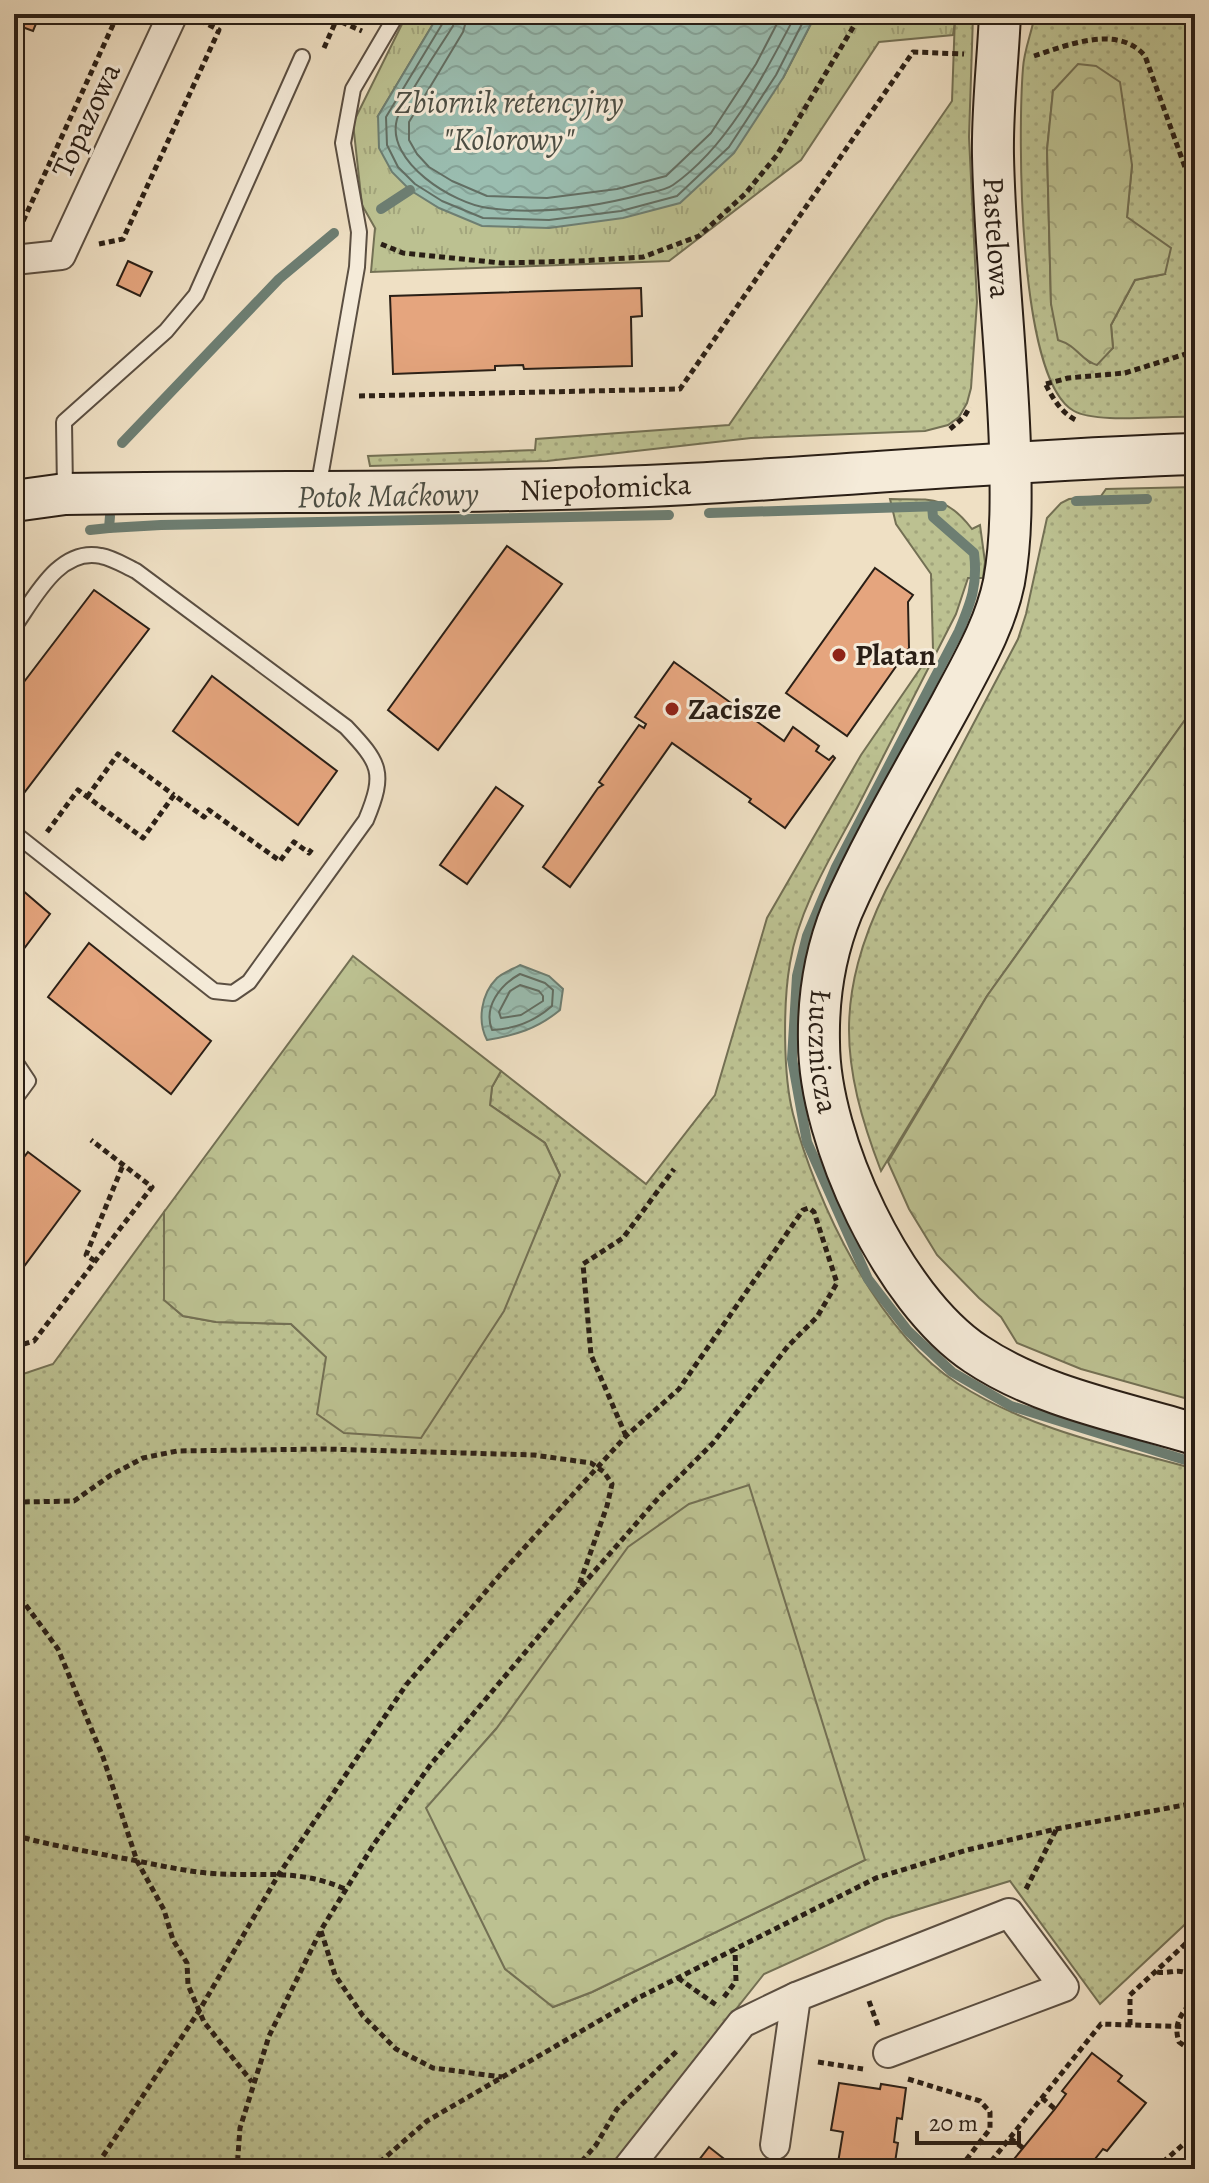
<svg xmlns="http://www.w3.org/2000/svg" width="1209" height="2183" font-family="Alegreya,serif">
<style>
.grass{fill:url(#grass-dots);stroke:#737054;stroke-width:2;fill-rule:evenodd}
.forest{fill:url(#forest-crowns);stroke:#737054;stroke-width:2}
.park{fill:url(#park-tufts);stroke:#737054;stroke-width:2}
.water{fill:url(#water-waves);stroke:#6d7e72;stroke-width:2}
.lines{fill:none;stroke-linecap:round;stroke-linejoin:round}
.shore{stroke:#626e63;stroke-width:2}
.stream{stroke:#6d7e72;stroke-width:10}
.building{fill:#e5a57e;stroke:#2a1f16;stroke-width:2}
.lane-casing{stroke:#5b4f42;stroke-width:18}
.street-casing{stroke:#5b4f42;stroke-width:32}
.secondary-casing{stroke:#2a1f16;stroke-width:44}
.path{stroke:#2a1f16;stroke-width:5;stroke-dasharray:6 4;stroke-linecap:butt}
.lane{stroke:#f5ebd9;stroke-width:14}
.street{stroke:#f5ebd9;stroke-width:28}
.secondary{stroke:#f5ebd9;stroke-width:40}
.poi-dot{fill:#8f2418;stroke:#f5ebd9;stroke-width:3}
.labels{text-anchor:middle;stroke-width:6;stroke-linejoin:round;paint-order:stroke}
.street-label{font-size:30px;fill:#2a1f16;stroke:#f5ebd9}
.poi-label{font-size:30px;font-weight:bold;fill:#2a1f16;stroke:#f5ebd9;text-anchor:start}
.water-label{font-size:32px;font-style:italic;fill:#4c4e44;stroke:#f5ebd9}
</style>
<defs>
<pattern id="grass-dots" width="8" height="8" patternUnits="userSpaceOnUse" patternTransform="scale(2)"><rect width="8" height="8" fill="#bcc191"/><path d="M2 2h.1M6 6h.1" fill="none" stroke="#a2a57c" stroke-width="1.8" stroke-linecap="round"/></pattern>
<pattern id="forest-crowns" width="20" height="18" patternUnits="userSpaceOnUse" patternTransform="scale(2)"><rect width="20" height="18" fill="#bcc191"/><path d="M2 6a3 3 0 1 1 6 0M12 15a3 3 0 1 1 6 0" fill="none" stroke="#a2a57c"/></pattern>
<pattern id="park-tufts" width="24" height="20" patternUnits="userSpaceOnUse" patternTransform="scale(2)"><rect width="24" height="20" fill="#bcc191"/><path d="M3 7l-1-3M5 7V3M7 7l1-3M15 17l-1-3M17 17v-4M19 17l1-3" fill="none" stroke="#a2a57c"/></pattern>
<pattern id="water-waves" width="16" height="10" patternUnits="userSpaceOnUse" patternTransform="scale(2)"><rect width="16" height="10" fill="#9abdb0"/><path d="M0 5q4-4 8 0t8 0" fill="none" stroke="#85a297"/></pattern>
</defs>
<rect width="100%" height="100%" fill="#efe0c4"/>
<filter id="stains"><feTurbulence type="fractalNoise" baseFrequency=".0025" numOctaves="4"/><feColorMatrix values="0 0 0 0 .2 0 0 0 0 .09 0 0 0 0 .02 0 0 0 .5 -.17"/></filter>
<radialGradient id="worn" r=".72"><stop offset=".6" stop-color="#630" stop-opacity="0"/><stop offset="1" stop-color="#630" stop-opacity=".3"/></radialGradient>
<g class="grass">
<path d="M 1035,14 L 1195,14 L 1195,417 C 1165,415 1097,424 1074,411 C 1017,380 1018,130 1023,68 C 1024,50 1032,32 1035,14 ZM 1053,91 L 1132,165 L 1127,217 L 1165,274 L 1135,280 L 1111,325 L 1113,348 L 1090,363 L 1071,344 L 1051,304 L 1047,150 Z"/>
<path d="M 955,16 L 973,16 L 969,137 L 977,302 L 971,388 L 967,403 L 959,417 L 948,425 L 925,431 L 751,438 L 547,461 L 370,466 L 368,456 L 535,450 L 536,439 L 729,425 L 952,101 Z"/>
<path d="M 1195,487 L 1195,706 L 987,996 L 881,1171 C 840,1064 835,995 886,890 L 1018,639 L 1026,614 L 1047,518 L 1061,503 L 1069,499 L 1101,496 L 1106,489 Z"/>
<path d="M 890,499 C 930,500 945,494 972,529 L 980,525 L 985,562 L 983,578 L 968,578 L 956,614 C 923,679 890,744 857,808 C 831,857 799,908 790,963 C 783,1003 783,1075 793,1114 C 816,1203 878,1332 957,1383 C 1028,1429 1115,1447 1195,1469 L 1195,1915 L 1100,2004 L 1010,1881 L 886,1919 L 764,1974 L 609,2169 L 184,2169 L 164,2163 L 153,2169 L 14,2169 L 14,1377 L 53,1364 L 164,1212 L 165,1300 L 183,1316 L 216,1322 L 291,1324 L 326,1357 L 539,1226 L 560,1175 L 545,1143 L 490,1105 L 492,1087 L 501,1071 L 646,1184 L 715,1095 L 767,918 L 861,755 L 933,650 L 931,574 L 896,524 ZM 496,1729 L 865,1860 L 592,1992 L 553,2007 L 427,1808 Z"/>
</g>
<g class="forest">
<path d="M 1078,64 L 1096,66 L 1120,82 L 1132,165 L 1127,217 L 1171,248 L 1165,274 L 1135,280 L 1111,325 L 1113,348 L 1097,365 C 1081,361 1078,346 1058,340 L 1051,304 L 1047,150 L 1053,91 Z"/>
<path d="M 1195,706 L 1195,1401 L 1081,1369 L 1017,1343 L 1001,1317 L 979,1298 L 937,1255 L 909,1209 L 888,1162 L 987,996 Z"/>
<path d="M 353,956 L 501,1071 L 492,1087 L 490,1105 L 545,1143 L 560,1175 L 504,1311 L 421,1438 L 344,1433 L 317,1414 L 326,1357 L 291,1324 L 216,1322 L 183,1316 L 164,1300 L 164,1212 Z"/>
<path d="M 749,1485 L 865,1860 L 592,1992 L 553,2007 L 505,1969 L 426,1808 L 496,1729 L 628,1547 L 689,1504 Z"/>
</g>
<path class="park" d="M 407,14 L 439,14 L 378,116 L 783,78 L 816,14 L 956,14 L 953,35 L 879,42 L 801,160 L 669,261 L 371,272 L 375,228 L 362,205 L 353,123 Z"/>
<g class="water">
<path d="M 439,14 L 816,14 L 783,78 L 734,153 L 680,203 L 623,218 L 549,228 L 482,226 L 439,208 L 410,190 L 392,172 L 379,148 L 378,116 Z"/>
<path d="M 520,965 L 549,976 L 563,989 L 560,1010 C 537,1029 516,1035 487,1040 C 477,1021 481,994 497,978 C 502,973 513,969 520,965 Z"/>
</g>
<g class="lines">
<g class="shore">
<path d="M 445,14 L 444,21 L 386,117 L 387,145 L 398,167 L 415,184 L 442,201 L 483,218 L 549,220 L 621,211 L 677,196 L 729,147 L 776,75 L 807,14"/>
<path d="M 455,14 L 453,26 C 438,50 422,73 408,98 C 405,105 399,112 397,119 C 385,162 454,204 488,208 C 539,215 595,207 644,194 C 653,192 666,190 673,185 C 729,146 765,73 796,14"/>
<path d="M 468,14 L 463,32 L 409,122 L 409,140 L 417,154 L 429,167 L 452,181 L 487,196 L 547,198 L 617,189 L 666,176 L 711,133 L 756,64 L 782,14"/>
<path d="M 520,974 L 545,983 L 553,990 L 552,1006 C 535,1021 515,1029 492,1030 C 483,1007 500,985 520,974 Z"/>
<path d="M 520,985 L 539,991 L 543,996 L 543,1001 L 521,1015 L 501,1018 L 499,1012 L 510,991 Z"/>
</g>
<g class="stream">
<path d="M 381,209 L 410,190"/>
<path d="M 122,443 L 279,279 L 334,233"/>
<path d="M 1076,501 L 1147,499"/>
<path d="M 932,506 L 933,517 L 974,553 C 978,585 971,602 959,631 L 836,867 L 807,936 L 797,976 L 792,1059 L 807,1142 L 868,1279 L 908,1331 L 952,1372 L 1011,1406 L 1195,1463"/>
<path d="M 709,513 L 942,506"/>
<path d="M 109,528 L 161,525 L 669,515"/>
<path d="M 90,530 L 109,528 L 110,516"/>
</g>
</g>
<g class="building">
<path d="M 14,14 L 40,14 L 33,31 L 14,24 Z"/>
<path d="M 128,261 L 152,272 L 140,296 L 117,285 Z"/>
<path d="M 641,288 L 642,316 L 631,317 L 632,366 L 524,369 L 523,365 L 495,366 L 495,370 L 393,374 L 390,296 Z"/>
<path d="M 507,546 L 562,584 L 438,750 L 388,710 Z"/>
<path d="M 875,568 L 913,595 L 908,602 L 909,648 L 847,736 L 786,693 Z"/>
<path d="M 94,590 L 149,629 L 24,793 L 14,785 L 14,695 Z"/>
<path d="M 674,662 L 784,741 L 793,727 L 819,746 L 816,751 L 829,760 L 833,756 L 835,758 L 785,828 L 749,802 L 751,799 L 672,743 L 570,887 L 543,867 L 598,788 L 603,785 L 599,782 L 639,725 L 644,728 L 646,724 L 635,717 Z"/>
<path d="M 212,676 L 337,771 L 298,825 L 173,731 Z"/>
<path d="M 496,787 L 523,806 L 467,884 L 440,865 Z"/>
<path d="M 14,883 L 50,914 L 14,962 Z"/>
<path d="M 89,943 L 211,1041 L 171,1094 L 48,997 Z"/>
<path d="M 28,1152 L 80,1191 L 14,1280 L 14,1170 Z"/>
<path d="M 1092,2053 L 1122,2076 L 1118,2081 L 1146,2103 L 1107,2151 L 1103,2149 L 1087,2169 L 1001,2169 L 1007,2161 L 1010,2164 L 1055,2109 L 1066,2094 L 1062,2091 Z"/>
<path d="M 839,2083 L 880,2089 L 881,2084 L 906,2088 L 902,2119 L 897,2118 L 894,2142 L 898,2143 L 894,2169 L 837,2169 L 843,2132 L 831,2130 Z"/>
<path d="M 709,2147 L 737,2169 L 692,2169 Z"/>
</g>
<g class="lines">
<defs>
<g id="lane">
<path d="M 318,489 L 357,267 L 359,232 L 343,143 L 353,89 L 397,14"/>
<path d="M 65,490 L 64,422 L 166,331 L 196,295 L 302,57"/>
<path d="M 14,627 C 34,599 59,547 101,556 C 113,558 125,566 136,571 L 346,727 C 380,763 386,772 366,820 L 249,982 L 233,993 L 214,991 L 14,833"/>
<path d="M 14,1060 L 28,1081 L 14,1100"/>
</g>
<g id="street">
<path d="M 14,260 L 61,255 L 173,14"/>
<path d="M 775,2145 L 796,1997"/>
<path d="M 627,2169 L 742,2023 L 796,1997 L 1009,1913 L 1064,1987 L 888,2053"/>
</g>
<g id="secondary">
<path id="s1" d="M 1000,14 C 998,61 992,109 993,156 C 995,253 1007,351 1010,448 C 1011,492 1012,538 1004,582 C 995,626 972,664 951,704 C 914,772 873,840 842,911 C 825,953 818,997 819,1042 C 819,1140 893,1299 976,1354 C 1040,1397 1122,1412 1195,1434"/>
<path id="s2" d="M 14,501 L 65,494 C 272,490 480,495 688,484 C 857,475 1026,459 1195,454"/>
</g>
</defs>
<use href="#lane" class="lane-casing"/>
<use href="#street" class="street-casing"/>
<use href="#secondary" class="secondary-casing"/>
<g class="path">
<path d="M 323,14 L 362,31"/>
<path d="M 324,48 L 339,14"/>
<path d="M 1034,56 C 1068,45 1118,24 1145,56 L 1195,195"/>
<path d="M 19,230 L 118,14"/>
<path d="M 99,244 L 123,239 L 219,30 L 201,21"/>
<path d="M 381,244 L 403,253 L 501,263 L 579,261 L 643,257 L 699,236 L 745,194 L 777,155 L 861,14"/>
<path d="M 1046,384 L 1068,378 L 1125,373 L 1195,351"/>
<path d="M 1046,385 C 1053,399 1063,415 1078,421"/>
<path d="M 359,396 L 680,389 L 913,52 L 964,54"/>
<path d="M 950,429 L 964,417 L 970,407"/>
<path d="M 87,797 L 118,754 L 174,795"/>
<path d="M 47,832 L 78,790 L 143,838 L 174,795 L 204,817 L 209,810 L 280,861 L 294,842 L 309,853 L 312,849"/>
<path d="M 95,1261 L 86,1255 L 123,1165"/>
<path d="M 14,1347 L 34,1341 L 152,1187 L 91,1140"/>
<path d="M 626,1436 L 591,1355 L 583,1264 L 623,1238 L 674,1169"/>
<path d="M 14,1500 L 23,1502 L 74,1501 L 111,1475 L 143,1458 L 177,1451 L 326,1449 L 534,1455 L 591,1463 L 604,1472 L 612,1484 L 607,1506 L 578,1588"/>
<path d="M 14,1589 L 58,1649 L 103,1757 L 137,1861 L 164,1910 L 173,1940 L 187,1963 L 188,1985 L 204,2022 L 252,2082"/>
<path d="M 14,1835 C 48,1845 81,1850 116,1857 C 146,1862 176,1870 207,1873 C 259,1878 295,1867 345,1889"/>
<path d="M 1026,1889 L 1056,1830"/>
<path d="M 321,1931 L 335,1975 L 363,2016 L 396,2049 L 433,2068 L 502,2077"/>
<path d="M 1157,1972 C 1172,1975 1183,1964 1195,1981"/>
<path d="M 678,1978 L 719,2007"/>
<path d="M 724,1997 L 736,1981 L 735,1949"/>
<path d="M 1195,1997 C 1184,2012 1172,2021 1179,2042 L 1195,2053"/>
<path d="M 869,2001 L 878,2026"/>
<path d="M 1130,2025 L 1130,1995 L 1195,1935"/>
<path d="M 818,2062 L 863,2069"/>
<path d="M 908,2079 L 980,2101 L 990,2112 L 990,2129 L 959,2169"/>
<path d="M 1042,2098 L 1055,2109"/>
<path d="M 1010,2138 L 1023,2148"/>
<path d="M 103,2156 L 199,2011 L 279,1874 L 406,1685 L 505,1569 L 626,1436 L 679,1389 L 803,1210 L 809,1208 L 814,1212 L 837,1283 L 817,1317 L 788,1346 L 713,1443 L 661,1495 L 565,1605 L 431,1764 L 374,1844 L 321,1930 L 269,2036 L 240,2128 L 237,2169"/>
<path d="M 372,2169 L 427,2121 L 640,1997 L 876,1878 L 967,1850 L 1056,1829 L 1195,1803"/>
<path d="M 575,2169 L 596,2145 L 617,2109 L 678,2050"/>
<path d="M 985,2169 L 1101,2024 L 1195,2027"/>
<path d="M 1155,2169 L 1193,2136 L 1195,2128"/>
</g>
<use href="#lane" class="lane"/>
<use href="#street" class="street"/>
<use href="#secondary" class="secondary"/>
</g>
<g class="poi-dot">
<circle cx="839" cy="655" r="8"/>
<circle cx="672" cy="709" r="8"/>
</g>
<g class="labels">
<g class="street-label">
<text transform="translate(86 120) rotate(-65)" y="10">Topazowa</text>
<text dy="10" stroke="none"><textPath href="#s1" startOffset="224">Pastelowa</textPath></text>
<text dy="10" stroke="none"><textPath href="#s2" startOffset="592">Niepołomicka</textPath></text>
<text dy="10" stroke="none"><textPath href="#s1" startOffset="1080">Łucznicza</textPath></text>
</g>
<g class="poi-label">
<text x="855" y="665">Platan</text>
<text x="688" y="719">Zacisze</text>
</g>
<g class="water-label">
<text x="509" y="113">Zbiornik retencyjny<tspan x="509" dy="37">"Kolorowy"</tspan></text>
<text transform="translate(388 495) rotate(-1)" y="11">Potok Maćkowy</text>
</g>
</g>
<rect width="1209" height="2183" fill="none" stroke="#efe0c4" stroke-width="48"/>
<rect x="16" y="16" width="1177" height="2151" fill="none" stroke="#2a1f16" stroke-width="4"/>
<rect x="24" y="24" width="1161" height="2135" fill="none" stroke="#2a1f16" stroke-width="2"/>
<path d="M917 2131v12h102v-12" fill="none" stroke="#2a1f16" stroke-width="4"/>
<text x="929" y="2131" font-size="24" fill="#2a1f16" stroke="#f5ebd9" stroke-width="6" paint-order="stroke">20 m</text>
<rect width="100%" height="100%" filter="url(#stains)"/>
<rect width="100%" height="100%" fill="url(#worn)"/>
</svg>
